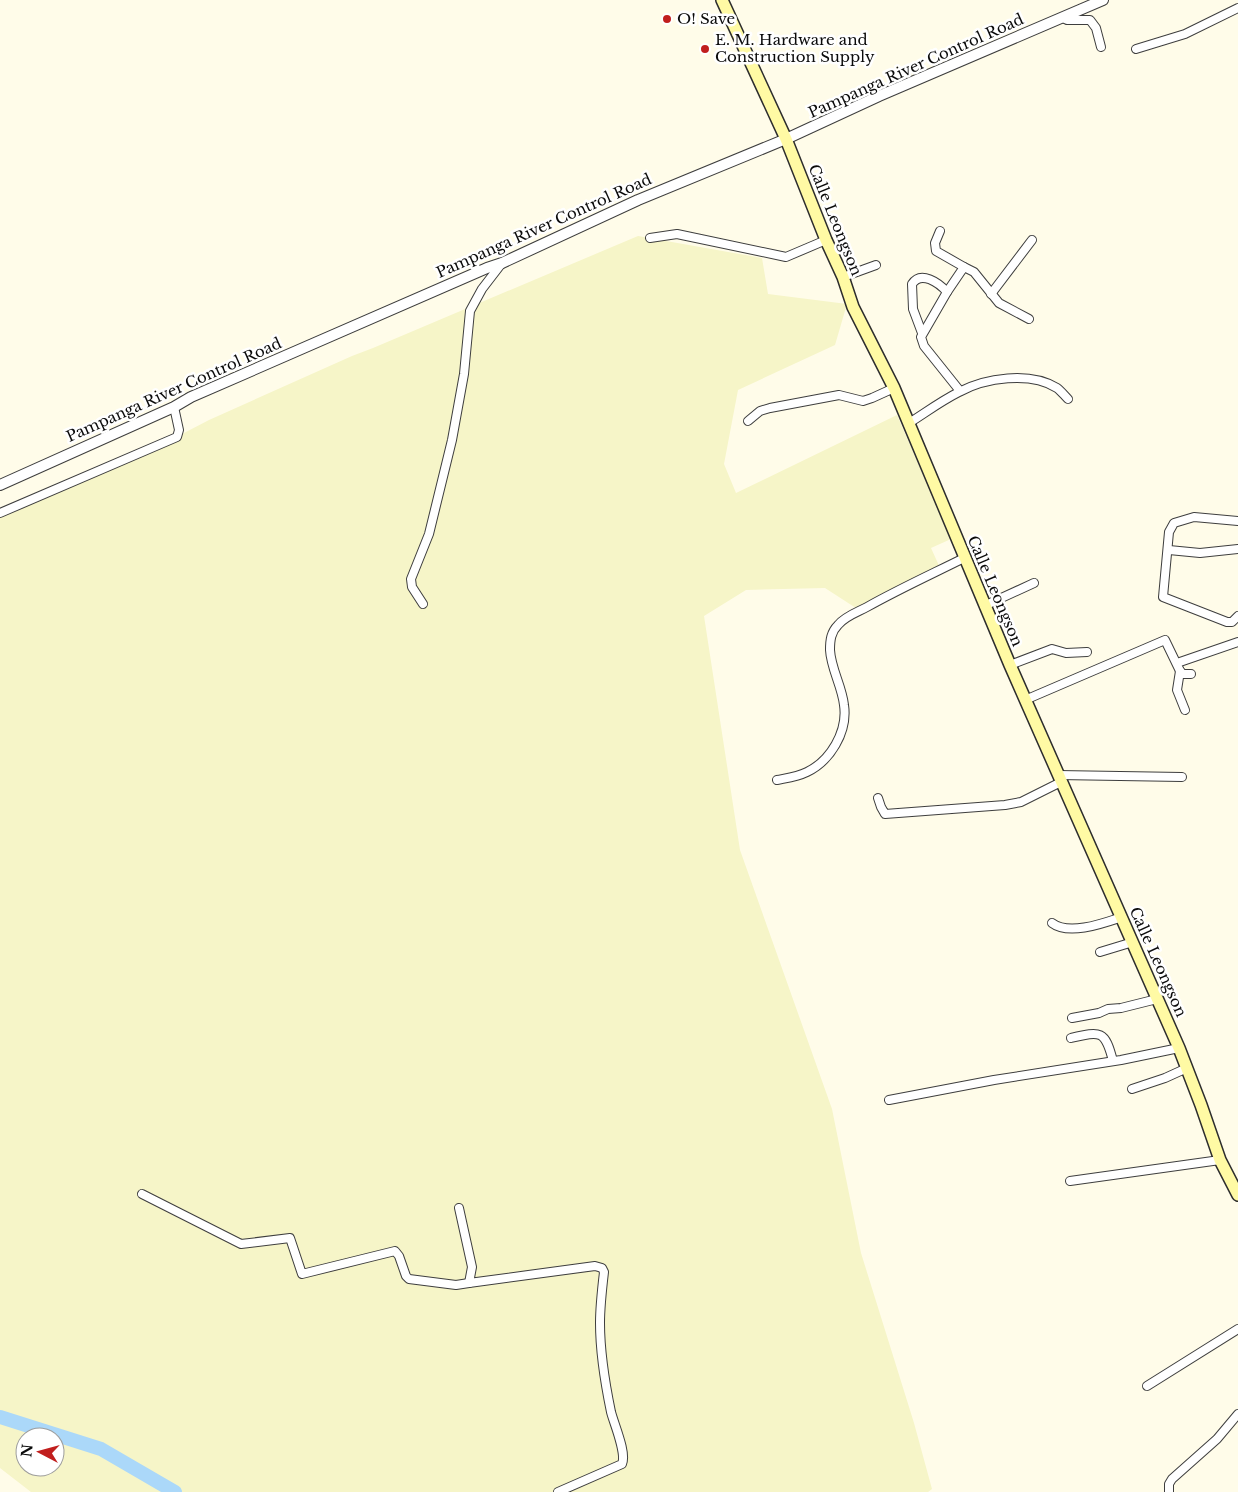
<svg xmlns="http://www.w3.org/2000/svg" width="1238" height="1492" font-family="'Libre Baskerville',serif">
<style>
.farmland{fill:#f6f5c8;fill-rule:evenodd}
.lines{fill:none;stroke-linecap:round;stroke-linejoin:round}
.river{stroke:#abd8f9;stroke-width:14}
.minor-casing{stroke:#3e3e3e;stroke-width:10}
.tertiary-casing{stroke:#3e3e3e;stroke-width:12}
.secondary-casing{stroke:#2d2d2d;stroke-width:14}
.minor{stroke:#fff;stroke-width:8}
.tertiary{stroke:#fff;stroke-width:10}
.secondary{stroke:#fffaa4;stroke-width:11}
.poi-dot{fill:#c11e1d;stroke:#fff;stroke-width:2}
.labels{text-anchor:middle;stroke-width:5;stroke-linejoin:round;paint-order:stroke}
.poi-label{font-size:15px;fill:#0b0b0b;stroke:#fff;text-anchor:start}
.street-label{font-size:15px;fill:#0b0b0b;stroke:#fff}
</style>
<rect width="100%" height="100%" fill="#fffce9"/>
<path class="farmland" d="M 638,236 L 762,258 L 768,294 L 847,304 L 835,345 L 738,390 L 724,464 L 736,493 L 897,415 L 951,539 L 931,548 L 941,570 L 859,610 L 825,588 L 746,590 L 704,616 L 740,850 L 832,1109 L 861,1253 L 914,1423 L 932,1489 L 928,1492 L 31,1492 L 0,1468 L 0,515 L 134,459 L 209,420 L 352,356 L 373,348 ZM 25,1437 L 55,1437 L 55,1467 L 25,1467 Z"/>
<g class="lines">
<path class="river" d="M 0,1417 L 101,1449 L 175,1492"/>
<defs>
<g id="minor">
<path d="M 1063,18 L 1067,20 L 1090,20 L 1096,28 L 1101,47"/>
<path d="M 1136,49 L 1185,34 L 1238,8"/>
<path d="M 940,231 L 935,243 L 936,251 L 964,267"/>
<path d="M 650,238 L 677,234 L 786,257 L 826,240"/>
<path d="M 843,277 L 876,265"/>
<path d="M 991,294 L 1032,240"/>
<path d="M 922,333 L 913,309 L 912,284 C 921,270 939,283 947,292"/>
<path d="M 960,391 L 924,346 L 921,337 L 947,292 L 964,267 L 974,272 L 999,303 L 1029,319"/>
<path d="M 748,421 L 760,411 L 770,408 L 839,395 L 863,401 L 872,398 L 894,388"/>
<path d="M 909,423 C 925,413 941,401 959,392 C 985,378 1030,371 1057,388 C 1061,391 1064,395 1068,399"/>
<path d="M 0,513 L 177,437 L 179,430 L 174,407"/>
<path d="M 1238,521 L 1194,517 L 1174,523 L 1169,532 L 1163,597 L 1227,622 L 1232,622 L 1238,616"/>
<path d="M 1169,550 L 1200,553 L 1238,549"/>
<path d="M 423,604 L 412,587 L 411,579 L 429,534 L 452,440 L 464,374 L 470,311 L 482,289 L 502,263"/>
<path d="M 984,606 L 1034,583"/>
<path d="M 1177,663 L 1238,642"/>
<path d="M 1010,665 L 1052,649 L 1066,653 L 1087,652"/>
<path d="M 1180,671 L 1177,690 L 1185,710"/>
<path d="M 1025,700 L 1165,640 L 1180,671 L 1183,674 L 1191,674"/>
<path d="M 1058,775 L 1182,777"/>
<path d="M 777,780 C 787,778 797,777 807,772 C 830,761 848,732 844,705 C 842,686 831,669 830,650 C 830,640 831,632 838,625 C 845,616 858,612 867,607 C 899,589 932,574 964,558"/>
<path d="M 878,798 L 881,807 L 885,814 L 1005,805 L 1021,802 L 1061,782"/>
<path d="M 1052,923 C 1069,936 1104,923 1122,917"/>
<path d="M 1100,952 L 1133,942"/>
<path d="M 1072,1018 L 1099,1013 L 1108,1009 L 1121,1008 L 1157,999"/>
<path d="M 1071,1038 C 1101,1031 1105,1030 1113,1061"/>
<path d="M 1132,1089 L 1165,1078 L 1187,1068"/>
<path d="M 889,1100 L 994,1080 L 1121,1060 L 1179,1048"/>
<path d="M 1070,1181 L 1220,1160"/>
<path d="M 142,1194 L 241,1244 L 290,1238 L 302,1274 L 395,1251 L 399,1256 L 406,1276 L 409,1279 L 456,1285 L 469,1283"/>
<path d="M 459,1208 L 472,1267 L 469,1283 L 595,1266 L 602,1268 L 604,1272 C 602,1289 600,1306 600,1323 C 600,1352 605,1383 611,1412 C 614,1424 627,1453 622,1464 L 558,1492"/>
<path d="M 1147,1386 L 1238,1329"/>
<path d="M 1169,1492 L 1169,1484 L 1172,1479 L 1217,1439 L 1238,1414"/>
</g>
<path id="tertiary" d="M 0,485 L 174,407 L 191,397 L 487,268 L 502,263 L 638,200 L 786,139 L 879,96 L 1103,0"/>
<path id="secondary" d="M 722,0 L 786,139 L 826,240 L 843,277 L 853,307 L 894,388 L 1010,665 L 1179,1048 L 1201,1105 L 1220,1160 L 1238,1195"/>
</defs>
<use href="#minor" class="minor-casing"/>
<use href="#tertiary" class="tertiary-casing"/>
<use href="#secondary" class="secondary-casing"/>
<use href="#minor" class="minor"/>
<use href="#tertiary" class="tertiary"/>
<use href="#secondary" class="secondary"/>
</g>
<g class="poi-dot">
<circle cx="667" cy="19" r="5"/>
<circle cx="705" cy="49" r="5"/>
</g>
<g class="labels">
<g class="poi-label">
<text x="677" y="24">O! Save</text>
<text x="715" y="45">E. M. Hardware and<tspan x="715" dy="17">Construction Supply</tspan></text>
</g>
<g class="street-label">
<text transform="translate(916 66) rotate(-24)" y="5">Pampanga River Control Road</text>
<text transform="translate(835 220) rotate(68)" y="5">Calle Leongson</text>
<text transform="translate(544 226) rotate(-24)" y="5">Pampanga River Control Road</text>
<text transform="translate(174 390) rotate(-24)" y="5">Pampanga River Control Road</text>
<text transform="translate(995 591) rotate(67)" y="5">Calle Leongson</text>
<text transform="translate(1158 962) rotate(66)" y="5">Calle Leongson</text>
</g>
</g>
<g transform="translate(40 1452) rotate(276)"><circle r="24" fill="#ffffff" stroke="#9d9d9d"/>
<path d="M0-4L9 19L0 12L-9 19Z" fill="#c11e1d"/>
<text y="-8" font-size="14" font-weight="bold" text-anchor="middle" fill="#0b0b0b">N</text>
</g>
</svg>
